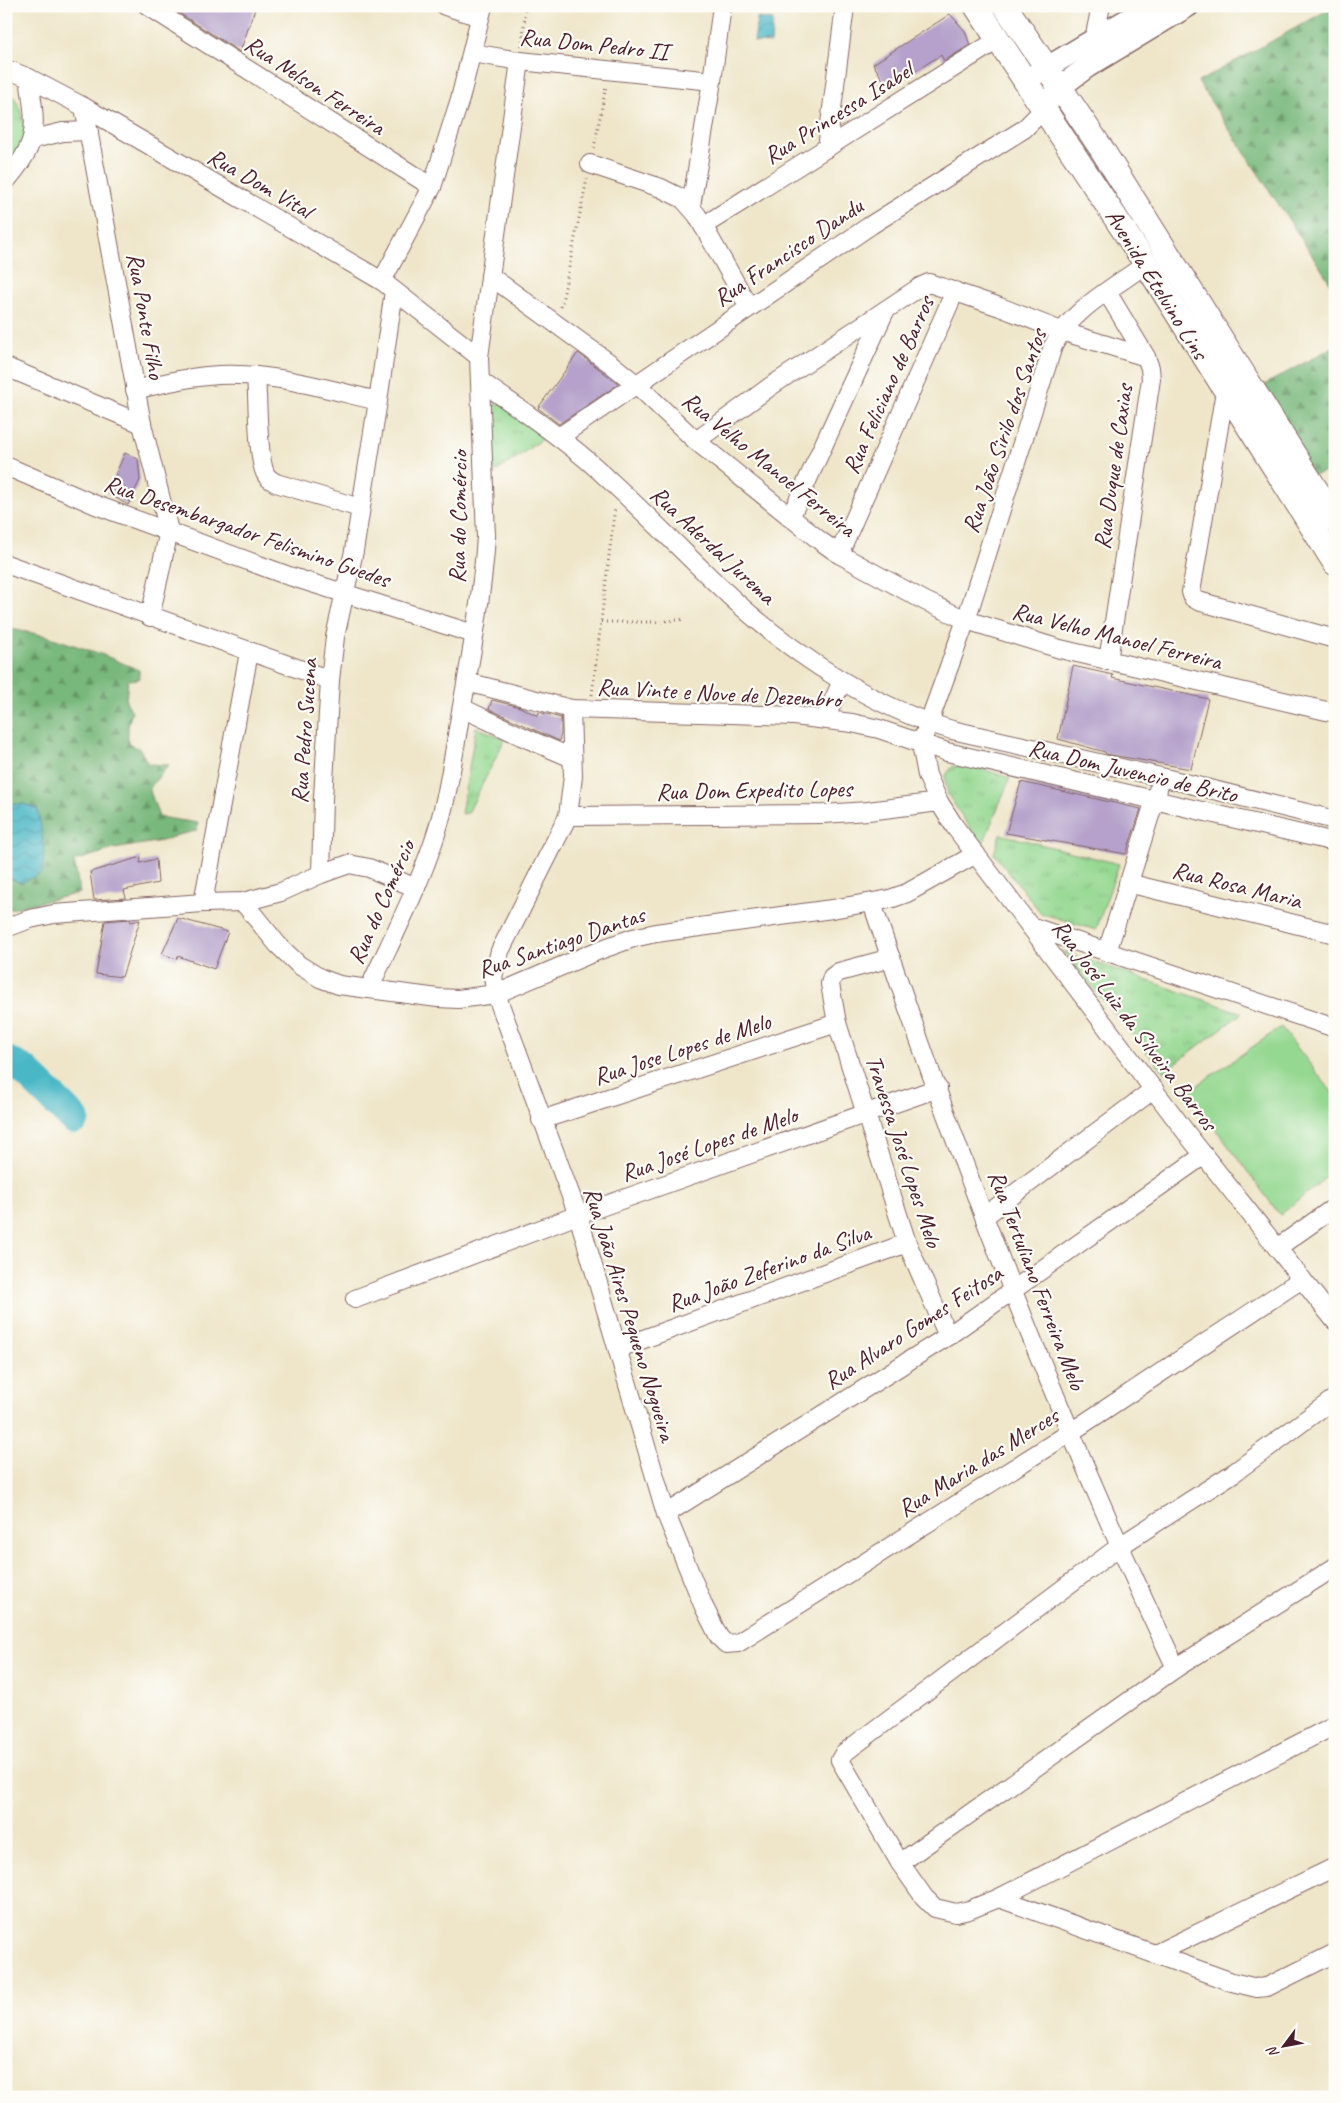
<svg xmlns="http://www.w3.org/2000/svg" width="1341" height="2103" font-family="Caveat,sans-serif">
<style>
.forest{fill:url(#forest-firs);stroke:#616c53}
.park{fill:url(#park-tufts);stroke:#707c5e}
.pitch{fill:#95d891;stroke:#707c5e}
.water{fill:url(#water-waves);stroke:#4a6b78}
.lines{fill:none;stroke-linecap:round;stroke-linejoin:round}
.river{stroke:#4ab7c6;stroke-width:31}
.building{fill:#b5a1cb}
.minor-casing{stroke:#846563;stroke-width:20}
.tertiary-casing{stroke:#846563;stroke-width:24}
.secondary-casing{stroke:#846563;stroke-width:26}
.path{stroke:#846563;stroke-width:3;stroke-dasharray:1 4;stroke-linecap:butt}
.minor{stroke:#fff;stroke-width:18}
.tertiary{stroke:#fff;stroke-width:21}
.secondary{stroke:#fff;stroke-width:24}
.labels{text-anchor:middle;stroke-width:4.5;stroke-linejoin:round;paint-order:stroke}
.street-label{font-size:24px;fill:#4a1f2b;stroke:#fdfcf7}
</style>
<defs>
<pattern id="forest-firs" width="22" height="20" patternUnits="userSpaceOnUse" patternTransform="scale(1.25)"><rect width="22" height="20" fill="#78b87b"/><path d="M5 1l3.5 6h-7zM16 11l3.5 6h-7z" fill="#649565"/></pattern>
<pattern id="park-tufts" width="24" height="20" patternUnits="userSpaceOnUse" patternTransform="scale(1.25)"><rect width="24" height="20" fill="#95d891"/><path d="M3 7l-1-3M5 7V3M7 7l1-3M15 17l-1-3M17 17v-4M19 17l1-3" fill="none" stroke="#82b97d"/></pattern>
<pattern id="water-waves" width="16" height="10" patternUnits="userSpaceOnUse" patternTransform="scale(1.25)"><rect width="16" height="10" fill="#4ab7c6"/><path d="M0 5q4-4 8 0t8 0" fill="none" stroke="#4094a1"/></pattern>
</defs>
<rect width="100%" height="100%" fill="#fdfcf7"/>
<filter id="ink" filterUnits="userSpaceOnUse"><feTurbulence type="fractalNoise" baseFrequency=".02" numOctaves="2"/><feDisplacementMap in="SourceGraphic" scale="10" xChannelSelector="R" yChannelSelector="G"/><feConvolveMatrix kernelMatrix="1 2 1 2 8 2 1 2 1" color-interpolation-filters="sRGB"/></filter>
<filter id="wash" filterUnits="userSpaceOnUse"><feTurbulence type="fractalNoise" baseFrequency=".0096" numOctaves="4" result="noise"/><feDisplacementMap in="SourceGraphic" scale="20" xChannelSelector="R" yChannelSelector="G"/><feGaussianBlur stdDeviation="1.12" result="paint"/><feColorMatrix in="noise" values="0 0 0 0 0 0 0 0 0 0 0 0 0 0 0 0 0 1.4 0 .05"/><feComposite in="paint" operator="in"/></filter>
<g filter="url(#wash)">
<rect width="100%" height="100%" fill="#efe6ca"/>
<g class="forest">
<path d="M 1335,6 L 1335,290 L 1198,82 Z"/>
<path d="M 1335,346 L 1335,468 L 1309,477 L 1251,392 Z"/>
<path d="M 6,628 L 47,636 L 101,654 L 139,670 L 139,679 L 128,680 L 126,701 L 132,712 L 128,726 L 128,743 L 140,749 L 148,764 L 169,765 L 149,788 L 159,817 L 198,823 L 196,831 L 178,835 L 162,841 L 114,849 L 74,861 L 80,893 L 6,910 Z"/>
</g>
<g class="park">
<path d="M 6,89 C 21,99 28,130 22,147 C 19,156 11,164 6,171 Z"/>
<path d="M 495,404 L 503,404 L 547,436 L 497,471 L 494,470 L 493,410 Z"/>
<path d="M 476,727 L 505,739 L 468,813 L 461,814 Z"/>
<path d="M 953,766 L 974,766 L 1010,778 L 982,846 L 948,795 L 945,776 Z"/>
<path d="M 1000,834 L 1119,864 L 1096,930 L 1041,913 L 994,854 Z"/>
<path d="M 1062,951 L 1242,1013 L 1164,1072 Z"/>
</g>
<path class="pitch" d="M 1281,1027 L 1335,1096 L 1335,1170 L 1280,1215 L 1188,1092 Z"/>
<g class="water">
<path d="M 757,18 L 773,20 L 771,43 L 754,42 Z"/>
<path d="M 6,804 L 23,804 L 37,808 C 42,829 46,851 42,873 L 21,883 L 6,876 Z"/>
</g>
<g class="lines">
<path class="river" d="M 6,1061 L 24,1070 L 74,1119"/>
</g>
<g id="blocks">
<g class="building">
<path d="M 168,6 L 256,6 L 240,52 Z"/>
<path d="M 950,14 L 965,31 L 970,45 L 944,61 L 941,55 L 888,88 L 873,64 Z"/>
<path d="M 578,353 L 619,384 L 559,424 L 538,408 Z"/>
<path d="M 125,453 L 138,459 L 140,480 L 128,505 L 107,493 Z"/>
<path d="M 1073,666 L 1113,675 L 1112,678 L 1208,699 L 1191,769 L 1106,754 L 1105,752 L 1058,739 Z"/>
<path d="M 492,700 L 520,707 L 538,716 L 539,712 L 561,718 L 561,734 L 559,741 L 489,709 Z"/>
<path d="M 1021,782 L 1141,809 L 1126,854 L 1006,833 Z"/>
<path d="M 141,857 L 140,863 L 156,859 L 158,883 L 124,890 L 126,898 L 94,900 L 90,872 Z"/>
<path d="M 178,918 L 228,932 L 214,969 L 178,956 L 177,959 L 162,954 Z"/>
<path d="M 130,919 L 131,922 L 140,920 L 122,977 L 96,974 L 105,921 Z"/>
</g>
</g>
</g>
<g filter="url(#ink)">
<use href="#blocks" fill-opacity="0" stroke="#846563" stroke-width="1"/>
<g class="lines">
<defs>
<g id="minor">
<path d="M 148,6 L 432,187"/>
<path d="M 445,6 L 480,17"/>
<path d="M 1094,39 L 1101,6"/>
<path d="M 472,53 L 520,61 L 712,81"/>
<path d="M 6,69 L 29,78 L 84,107 L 382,281 L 479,357"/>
<path d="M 84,107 L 142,424 L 169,531 L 150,617"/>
<path d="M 33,139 L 63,132 L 89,131"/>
<path d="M 827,148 L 845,6"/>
<path d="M 590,164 L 661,188 L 683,199 L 697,215 L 749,307"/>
<path d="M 6,181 C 40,141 36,128 29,78"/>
<path d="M 691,206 L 712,81 L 722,6"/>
<path d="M 703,226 L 999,39"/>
<path d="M 1146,264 C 1113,288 1072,309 1053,346 L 966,620 L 921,744 L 927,775 L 939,802 L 955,827 L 1191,1139 L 1335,1321"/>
<path d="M 490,276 L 611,364 L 636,384 L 696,441 L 819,540 L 839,554 L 925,601 L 966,620 L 1060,649 L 1335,713"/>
<path d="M 382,281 L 432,187 L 460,99 L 483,6"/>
<path d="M 1107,292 L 1146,357 L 1150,368 L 1151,379 L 1108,661"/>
<path d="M 6,367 L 142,424"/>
<path d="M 256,376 C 258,398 257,455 265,473 C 267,478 271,480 276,483 L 360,508"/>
<path d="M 480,381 C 516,406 553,431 587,460 C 638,504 685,555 735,601 C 796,656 873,707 952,730 L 1161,777 L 1335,820"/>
<path d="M 135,390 C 159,384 183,378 207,376 C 266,370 322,388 378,401"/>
<path d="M 1225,391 L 1191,592 L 1193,598 L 1198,601 L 1335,639"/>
<path d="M 559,437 L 871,225 L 1024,129 L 1044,109"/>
<path d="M 696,441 L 771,386 L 920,287 L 929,283 L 1000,307 L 1061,331 L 1146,357"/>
<path d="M 6,466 L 96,505 L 286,575 L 474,634"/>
<path d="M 790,518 L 885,311"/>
<path d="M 839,554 L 955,291"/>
<path d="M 6,564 L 330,680"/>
<path d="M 467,682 L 571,709 L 794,716 L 852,723 L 879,729 L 947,752 L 1335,842"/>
<path d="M 462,708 L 521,736 L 572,758"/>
<path d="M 571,709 L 573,776 L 568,816 L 500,951 L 493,977 L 496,994 L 578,1215 L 666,1514 L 704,1607 L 719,1637 L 726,1644 L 738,1643 L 1071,1432 L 1302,1279"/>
<path d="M 825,719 L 842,681"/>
<path d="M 568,816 L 823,814 L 868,811 L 939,802"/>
<path d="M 321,874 L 323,798 L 330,680 L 335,637 L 354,551 L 378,401 L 394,291"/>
<path d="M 1128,883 L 1335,934"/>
<path d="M 243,902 L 278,945 L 299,965 L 320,978 L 339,985 L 438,998 L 458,999 L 496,994 L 597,951 L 633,938 L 656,933 L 832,909 L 890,899 L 907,893 L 976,854"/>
<path d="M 203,903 L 249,652"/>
<path d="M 872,903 C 959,1163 1058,1420 1176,1668"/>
<path d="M 1030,926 L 1335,1028"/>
<path d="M 6,928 L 30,919 L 54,914 L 203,903 L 243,902 L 281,892 L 321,874 L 349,864 L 369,868 L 416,888"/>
<path d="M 1107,952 L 1158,790"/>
<path d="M 891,958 L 839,972 L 832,977 L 830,984 L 837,1023 L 907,1243 L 948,1336"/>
<path d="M 369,989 C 391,941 416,893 433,843 C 447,803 453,759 460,717 C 471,657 482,597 486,537 L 479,357 L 520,61"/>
<path d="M 541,1120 L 837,1023"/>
<path d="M 985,1216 L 1154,1089"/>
<path d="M 1277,1248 L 1335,1207"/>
<path d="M 355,1299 L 578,1215 L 938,1088"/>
<path d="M 619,1348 L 907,1243"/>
<path d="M 1335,1398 L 1235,1472 L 1120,1546 L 844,1753 L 840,1760 L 900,1863 L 924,1897 L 935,1908 L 956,1913 L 969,1910 L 999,1898 L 1335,1725"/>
<path d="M 666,1514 L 948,1336 L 1204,1155"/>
<path d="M 900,1863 L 1176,1668 L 1335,1567"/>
<path d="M 999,1898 L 1232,1982 L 1257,1988 L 1267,1987 L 1335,1953"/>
<path d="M 1155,1954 L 1335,1867"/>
</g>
<g id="tertiary">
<path d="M 1026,80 L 1150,6"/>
<path d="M 1050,100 L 1059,88 L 1087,67 L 1188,6"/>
</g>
<g id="secondary">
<path d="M 976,6 L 1146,264 L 1335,563"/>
<path d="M 1005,6 L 1101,148 L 1335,520"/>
</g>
</defs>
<use href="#minor" class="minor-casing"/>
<use href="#tertiary" class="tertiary-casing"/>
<use href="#secondary" class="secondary-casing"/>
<g class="path">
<path d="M 522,46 L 526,6"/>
<path d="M 594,148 L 606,86"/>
<path d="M 561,307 L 587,179"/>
<path d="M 601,622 L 659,622 L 685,619"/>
<path d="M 592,695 L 615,507"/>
</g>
<use href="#minor" class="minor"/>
<use href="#tertiary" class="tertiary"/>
<use href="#secondary" class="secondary"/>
</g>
</g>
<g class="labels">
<g class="street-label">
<text transform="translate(594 44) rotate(6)" y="8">Rua Dom Pedro II</text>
<text transform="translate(315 85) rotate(33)" y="8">Rua Nelson Ferreira</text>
<text transform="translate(838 113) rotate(-32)" y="8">Rua Princessa Isabel</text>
<text transform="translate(260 183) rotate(30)" y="8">Rua Dom Vital</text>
<text transform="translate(788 252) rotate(-34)" y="8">Rua Francisco Dandu</text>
<text transform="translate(1157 284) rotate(58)" y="8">Avenida Etelvino Lins</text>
<text transform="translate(146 316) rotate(80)" y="8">Rua Ponte Filho</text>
<text transform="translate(888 385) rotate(-66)" y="8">Rua Feliciano de Barros</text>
<text transform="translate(1004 431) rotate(-71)" y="8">Rua João Sirilo dos Santos</text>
<text transform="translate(769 464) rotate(39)" y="8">Rua Velho Manoel Ferreira</text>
<text transform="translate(1113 467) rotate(-82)" y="8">Rua Duque de Caxias</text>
<text transform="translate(458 517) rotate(-89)" y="8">Rua do Comércio</text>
<text transform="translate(247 531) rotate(19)" y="8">Rua Desembargador Felismino Guedes</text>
<text transform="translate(713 545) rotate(43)" y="8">Rua Aderdal Jurema</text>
<text transform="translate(1117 636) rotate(14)" y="8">Rua Velho Manoel Ferreira</text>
<text transform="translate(719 693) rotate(3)" y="8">Rua Vinte e Nove de Dezembro</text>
<text transform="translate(304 731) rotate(-86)" y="8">Rua Pedro Sucena</text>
<text transform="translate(1133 771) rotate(13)" y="8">Rua Dom Juvencio de Brito</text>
<text transform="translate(754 790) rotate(-1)" y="8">Rua Dom Expedito Lopes</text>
<text transform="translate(1237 885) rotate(14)" y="8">Rua Rosa Maria</text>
<text transform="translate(381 902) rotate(-66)" y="8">Rua do Comércio</text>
<text transform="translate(561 942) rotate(-19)" y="8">Rua Santiago Dantas</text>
<text transform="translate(1135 1025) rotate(53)" y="8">Rua José Luiz da Silveira Barros</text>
<text transform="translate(682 1049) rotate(-18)" y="8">Rua Jose Lopes de Melo</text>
<text transform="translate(709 1144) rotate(-19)" y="8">Rua José Lopes de Melo</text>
<text transform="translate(904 1151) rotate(72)" y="8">Travessa José Lopes Melo</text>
<text transform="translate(769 1268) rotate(-20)" y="8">Rua João Zeferino da Silva</text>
<text transform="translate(1037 1280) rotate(69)" y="8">Rua Tertuliano Ferreira Melo</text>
<text transform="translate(630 1314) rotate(73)" y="8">Rua João Aires Pequeno Nogueira</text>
<text transform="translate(913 1327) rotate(-33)" y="8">Rua Alvaro Gomes Feitosa</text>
<text transform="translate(978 1462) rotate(-32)" y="8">Rua Maria das Merces</text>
</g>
</g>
<rect width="1341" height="2103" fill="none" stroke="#fdfcf7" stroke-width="25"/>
<g transform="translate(1284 2046) rotate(238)" stroke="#fdfcf7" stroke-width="4" paint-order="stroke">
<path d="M0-4L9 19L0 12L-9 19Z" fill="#4a1f2b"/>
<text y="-8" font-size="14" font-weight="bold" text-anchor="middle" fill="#4a1f2b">N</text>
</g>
</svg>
